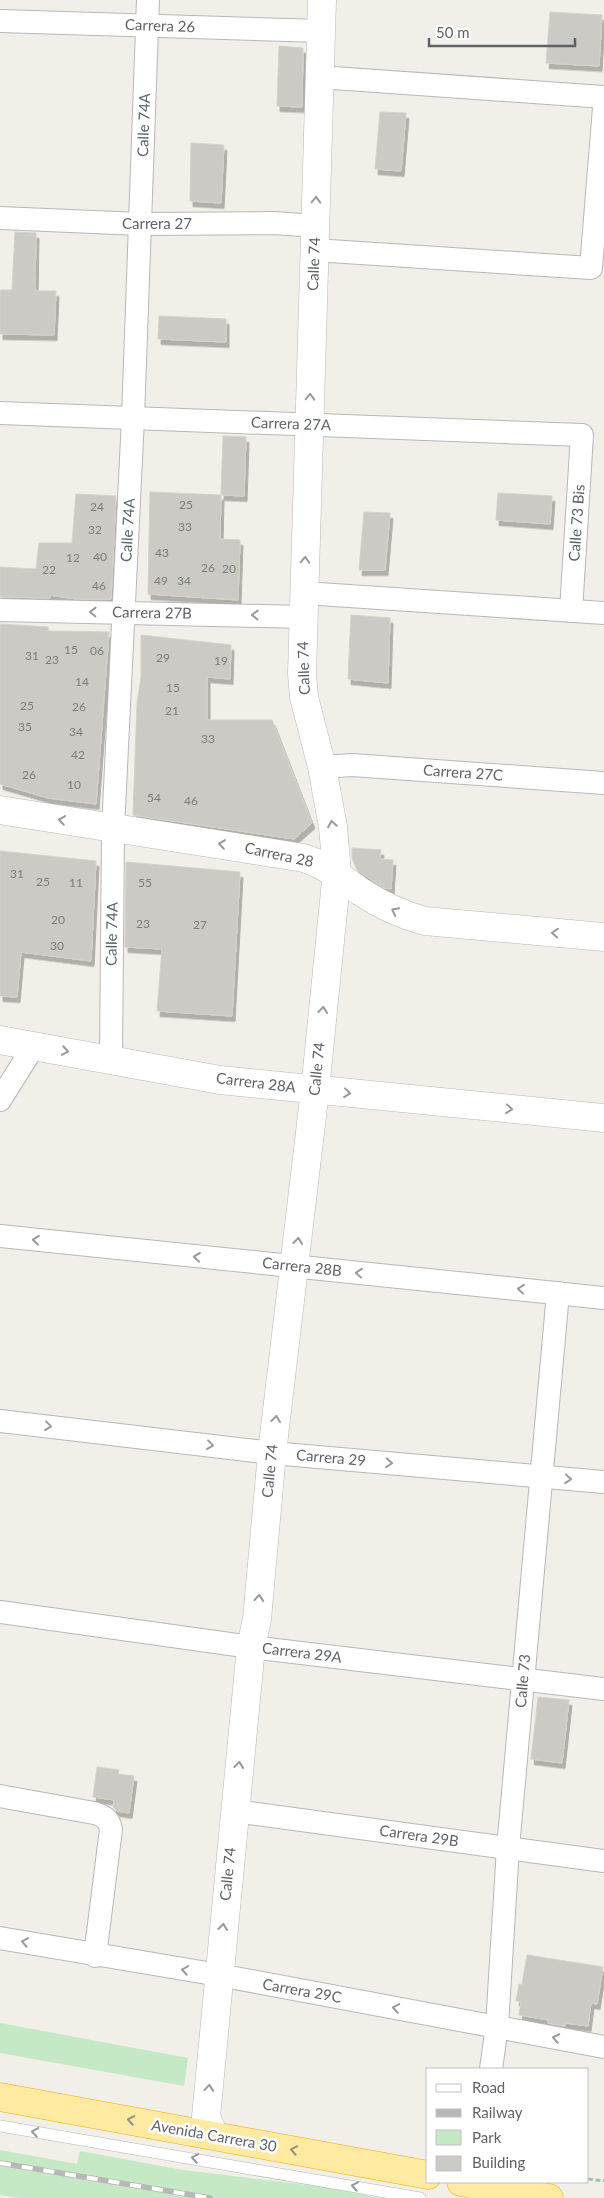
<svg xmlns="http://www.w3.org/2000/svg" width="604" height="2198" font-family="Lato,sans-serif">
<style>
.green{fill:#c5e8c5}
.building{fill:#cccac5;stroke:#d6d1c6;filter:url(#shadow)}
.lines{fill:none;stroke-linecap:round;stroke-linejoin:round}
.service-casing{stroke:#b5b8bc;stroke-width:12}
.minor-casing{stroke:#b5b8bc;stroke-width:24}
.tertiary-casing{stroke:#b5b8bc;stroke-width:29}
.trunk-casing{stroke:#f9ab00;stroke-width:29}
.path{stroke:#9cc7a9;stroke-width:3;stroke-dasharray:5 2.5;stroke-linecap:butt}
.service{stroke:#fff;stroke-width:11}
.minor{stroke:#fff;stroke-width:22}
.tertiary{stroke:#fff;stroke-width:28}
.trunk{stroke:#feeaa1;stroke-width:28}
.rail-casing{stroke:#b6b7b8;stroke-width:5.5}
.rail{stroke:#fff;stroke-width:4;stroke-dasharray:11;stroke-linecap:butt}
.oneway{stroke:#979a9d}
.oneway2{stroke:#97927c}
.labels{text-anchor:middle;stroke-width:5;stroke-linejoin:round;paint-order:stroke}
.number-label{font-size:12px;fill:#7a7d7f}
.street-label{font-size:15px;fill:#5f6368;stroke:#fff}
</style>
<defs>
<filter id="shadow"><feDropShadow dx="3" dy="5.5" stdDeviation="0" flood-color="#0004"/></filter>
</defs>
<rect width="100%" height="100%" fill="#f1efe8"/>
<g class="green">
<path d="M 0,2023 L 188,2058 L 184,2086 L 0,2053 Z"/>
<path d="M 0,2150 L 77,2164 L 80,2151 L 183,2170 L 323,2187 L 381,2198 L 19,2198 L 0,2195 Z"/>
</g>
<g class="building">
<path d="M 550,12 L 602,15 L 599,66 L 546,63 Z"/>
<path d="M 279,46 L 303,48 L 302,107 L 277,106 Z"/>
<path d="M 380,112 L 406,113 L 401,171 L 375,169 Z"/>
<path d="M 191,143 L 224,145 L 221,203 L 190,201 Z"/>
<path d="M 15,232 L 36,233 L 35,291 L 56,291 L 54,335 L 0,334 L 0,290 L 12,290 Z"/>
<path d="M 159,316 L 226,319 L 226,342 L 158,339 Z"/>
<path d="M 223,436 L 246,437 L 244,496 L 221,495 Z"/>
<path d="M 150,492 L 221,495 L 220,539 L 240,540 L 238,600 L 148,594 Z"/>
<path d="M 498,493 L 552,496 L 550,524 L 496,520 Z"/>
<path d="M 76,494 L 116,496 L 111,599 L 76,599 L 50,595 L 50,598 L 0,597 L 0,567 L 36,569 L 39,543 L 72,543 Z"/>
<path d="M 364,512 L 390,513 L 385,570 L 359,570 Z"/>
<path d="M 351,615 L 390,618 L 388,683 L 348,679 Z"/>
<path d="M 0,624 L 48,627 L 48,631 L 109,632 L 96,804 L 48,798 L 0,784 Z"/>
<path d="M 141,635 L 231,645 L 230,679 L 207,677 L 207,720 L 272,720 L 312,823 L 294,839 L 133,815 L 137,703 L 141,677 Z"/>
<path d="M 352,848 L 381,850 L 380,859 L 393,860 L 391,889 L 384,888 L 357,870 L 352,858 Z"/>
<path d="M 0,851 L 96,861 L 91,961 L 21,952 L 17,997 L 0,996 Z"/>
<path d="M 126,862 L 240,872 L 232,1016 L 157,1011 L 162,949 L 125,947 Z"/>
<path d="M 538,1697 L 569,1700 L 562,1763 L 531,1759 Z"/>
<path d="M 97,1767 L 119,1770 L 118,1774 L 134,1776 L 129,1813 L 117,1811 L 113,1807 L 114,1800 L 93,1797 Z"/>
<path d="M 527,1955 L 603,1967 L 597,2004 L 591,2003 L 588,2026 L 565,2023 L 565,2026 L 548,2023 L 549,2020 L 519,2015 L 521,2002 L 516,2001 L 519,1984 L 522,1985 Z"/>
</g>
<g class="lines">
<defs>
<path id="service" d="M 0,2126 L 420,2198"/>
<g id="minor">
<path d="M 0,21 L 321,31"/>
<path d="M 319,77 L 604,97"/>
<path d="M 0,218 L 140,224 L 274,223 L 315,226"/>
<path d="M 314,250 L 591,268 L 604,108"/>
<path d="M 0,413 L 582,435 L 571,611"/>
<path d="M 304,593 L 604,613"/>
<path d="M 0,610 L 304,617"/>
<path d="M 322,767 L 352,765 L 604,783"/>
<path d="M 111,1059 L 113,829 L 133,418 L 148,0"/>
<path d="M 0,1100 L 34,1046"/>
<path d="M 0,1236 L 604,1298"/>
<path d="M 0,1421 L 272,1453 L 604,1482"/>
<path d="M 0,1612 L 251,1647 L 604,1689"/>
<path d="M 0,1796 L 94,1813 C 104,1816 109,1819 111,1829 L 95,1956"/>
<path d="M 234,1811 L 604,1861"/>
<path d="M 0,1938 L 219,1975 L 604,2047"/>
<path d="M 491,2069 L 497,2026 L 508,1848 L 558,1293"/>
</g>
<g id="tertiary">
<path d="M 0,810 L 304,858 C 328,866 341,878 361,892 C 381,905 402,915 425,921 L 604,937"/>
<path d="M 0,1040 L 220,1080 L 604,1118"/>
<path d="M 214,2135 L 206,2117 L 251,1647 L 257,1619 L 272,1453 L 315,1090 L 337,872 L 333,827 L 322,767 L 304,697 L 302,674 L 322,0"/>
</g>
<g id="trunk">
<path d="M 0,2097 L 428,2175"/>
<path d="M 461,2182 L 549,2198"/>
</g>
</defs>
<use href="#service" class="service-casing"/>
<use href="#minor" class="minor-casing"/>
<use href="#tertiary" class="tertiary-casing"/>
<use href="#trunk" class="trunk-casing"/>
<path class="path" d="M 588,2179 L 604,2181"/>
<use href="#service" class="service"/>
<use href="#minor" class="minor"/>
<use href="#tertiary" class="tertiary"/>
<use href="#trunk" class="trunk"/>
<defs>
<path id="rail" d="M 0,2163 L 210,2198"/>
</defs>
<use href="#rail" class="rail-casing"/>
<use href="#rail" class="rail"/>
</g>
<defs><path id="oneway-chevron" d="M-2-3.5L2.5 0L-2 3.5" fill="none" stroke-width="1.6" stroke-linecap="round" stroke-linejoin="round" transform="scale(1.25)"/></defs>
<g class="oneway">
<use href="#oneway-chevron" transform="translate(316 200) rotate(-88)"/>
<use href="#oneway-chevron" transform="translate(310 397) rotate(-88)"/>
<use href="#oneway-chevron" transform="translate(305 560) rotate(-88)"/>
<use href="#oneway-chevron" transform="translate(93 612) rotate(-179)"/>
<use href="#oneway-chevron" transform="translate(255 615) rotate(-179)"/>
<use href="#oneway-chevron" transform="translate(62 820) rotate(-171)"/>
<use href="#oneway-chevron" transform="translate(332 824) rotate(-99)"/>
<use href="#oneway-chevron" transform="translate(222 844) rotate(-172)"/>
<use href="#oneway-chevron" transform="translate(395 911) rotate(-153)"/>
<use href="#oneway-chevron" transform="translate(555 933) rotate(-175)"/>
<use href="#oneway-chevron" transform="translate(323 1010) rotate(-84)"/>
<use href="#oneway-chevron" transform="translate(65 1051) rotate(10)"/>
<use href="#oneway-chevron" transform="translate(347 1093) rotate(6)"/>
<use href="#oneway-chevron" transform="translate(509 1109) rotate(6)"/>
<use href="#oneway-chevron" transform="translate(36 1240) rotate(-174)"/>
<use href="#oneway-chevron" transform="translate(298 1241) rotate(-84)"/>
<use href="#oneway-chevron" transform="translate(197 1257) rotate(-174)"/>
<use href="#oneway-chevron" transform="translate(359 1273) rotate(-174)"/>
<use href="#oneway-chevron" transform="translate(521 1289) rotate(-174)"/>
<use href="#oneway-chevron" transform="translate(276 1419) rotate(-83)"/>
<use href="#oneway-chevron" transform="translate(48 1426) rotate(7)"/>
<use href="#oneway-chevron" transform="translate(210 1445) rotate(7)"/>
<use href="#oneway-chevron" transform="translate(389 1463) rotate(5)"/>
<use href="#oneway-chevron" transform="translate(568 1479) rotate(5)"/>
<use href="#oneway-chevron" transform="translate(259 1598) rotate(-85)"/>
<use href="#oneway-chevron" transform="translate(239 1765) rotate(-84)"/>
<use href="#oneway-chevron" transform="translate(223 1927) rotate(-84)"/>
<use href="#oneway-chevron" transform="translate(25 1942) rotate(-169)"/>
<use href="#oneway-chevron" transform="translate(185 1970) rotate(-171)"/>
<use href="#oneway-chevron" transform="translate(396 2008) rotate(-170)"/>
<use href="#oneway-chevron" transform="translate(556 2038) rotate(-169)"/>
<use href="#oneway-chevron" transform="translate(209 2088) rotate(-85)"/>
<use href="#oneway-chevron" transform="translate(35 2132) rotate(-170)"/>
<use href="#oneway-chevron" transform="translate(195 2158) rotate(-170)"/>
<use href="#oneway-chevron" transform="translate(355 2186) rotate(-170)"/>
</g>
<g class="oneway2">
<use href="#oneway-chevron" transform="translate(131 2120) rotate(-170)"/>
<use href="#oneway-chevron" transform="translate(294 2150) rotate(-169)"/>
</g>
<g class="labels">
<g class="number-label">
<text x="186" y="509">25</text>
<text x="97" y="511">24</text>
<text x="185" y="531">33</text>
<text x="95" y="534">32</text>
<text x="162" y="557">43</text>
<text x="100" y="561">40</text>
<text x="73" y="562">12</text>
<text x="208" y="572">26</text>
<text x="229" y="573">20</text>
<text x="49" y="574">22</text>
<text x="161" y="585">49</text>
<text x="184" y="585">34</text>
<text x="99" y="590">46</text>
<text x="71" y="654">15</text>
<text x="97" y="655">06</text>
<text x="32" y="660">31</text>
<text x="163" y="662">29</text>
<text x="52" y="664">23</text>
<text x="221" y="665">19</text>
<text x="82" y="686">14</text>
<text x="173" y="692">15</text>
<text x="27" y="710">25</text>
<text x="79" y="711">26</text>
<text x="172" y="715">21</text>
<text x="25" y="731">35</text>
<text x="76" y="736">34</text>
<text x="208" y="743">33</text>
<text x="78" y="759">42</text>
<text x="29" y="779">26</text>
<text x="74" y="789">10</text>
<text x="154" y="802">54</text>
<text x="191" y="805">46</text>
<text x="17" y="878">31</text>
<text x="43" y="886">25</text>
<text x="76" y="887">11</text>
<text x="145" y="887">55</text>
<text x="58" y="924">20</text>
<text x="143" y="928">23</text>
<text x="200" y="929">27</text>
<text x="57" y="950">30</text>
</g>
<g class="street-label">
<text transform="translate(160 26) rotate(2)" y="5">Carrera 26</text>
<text transform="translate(144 125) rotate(-88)" y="5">Calle 74A</text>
<text x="157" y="229">Carrera 27</text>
<text transform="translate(314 264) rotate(-88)" y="5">Calle 74</text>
<text transform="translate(291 424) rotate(2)" y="5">Carrera 27A</text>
<text transform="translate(577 523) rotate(-86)" y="5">Calle 73 Bis</text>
<text transform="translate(128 530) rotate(-87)" y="5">Calle 74A</text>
<text transform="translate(152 613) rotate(1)" y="5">Carrera 27B</text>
<text transform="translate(304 668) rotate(-92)" y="5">Calle 74</text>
<text transform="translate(463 773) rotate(4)" y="5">Carrera 27C</text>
<text transform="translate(279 855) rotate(12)" y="5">Carrera 28</text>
<text transform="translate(112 934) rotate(-89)" y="5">Calle 74A</text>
<text transform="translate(317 1069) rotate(-84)" y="5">Calle 74</text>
<text transform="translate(256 1083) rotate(7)" y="5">Carrera 28A</text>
<text transform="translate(302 1267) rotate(6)" y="5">Carrera 28B</text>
<text transform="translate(331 1458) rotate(5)" y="5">Carrera 29</text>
<text transform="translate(270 1471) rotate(-84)" y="5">Calle 74</text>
<text transform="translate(302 1653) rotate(7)" y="5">Carrera 29A</text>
<text transform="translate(523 1681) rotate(-85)" y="5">Calle 73</text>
<text transform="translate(419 1836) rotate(8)" y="5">Carrera 29B</text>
<text transform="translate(228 1874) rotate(-84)" y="5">Calle 74</text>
<text transform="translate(302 1991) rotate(10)" y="5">Carrera 29C</text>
<text transform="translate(214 2136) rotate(10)" y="5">Avenida Carrera 30</text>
</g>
</g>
<rect x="426" y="2068" width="162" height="115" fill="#ffffff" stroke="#bfc1c3"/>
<rect x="436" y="2084" width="25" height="8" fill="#ffffff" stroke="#bfc1c3"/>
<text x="472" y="2093" font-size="15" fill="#5f6368">Road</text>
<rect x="436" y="2109" width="25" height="8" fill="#b6b7b8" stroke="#bfc1c3"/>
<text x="472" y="2118" font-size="15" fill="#5f6368">Railway</text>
<rect x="436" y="2130" width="25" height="15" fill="#c5e8c5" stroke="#bfc1c3"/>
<text x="472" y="2143" font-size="15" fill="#5f6368">Park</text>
<rect x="436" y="2156" width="25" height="15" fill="#cccac5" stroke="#bfc1c3"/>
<text x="472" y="2168" font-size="15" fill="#5f6368">Building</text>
<path d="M429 38v8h146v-8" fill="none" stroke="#5f6368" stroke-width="2.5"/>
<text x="436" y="38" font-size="15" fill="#5f6368" stroke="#ffffff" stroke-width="4" paint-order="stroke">50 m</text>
</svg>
